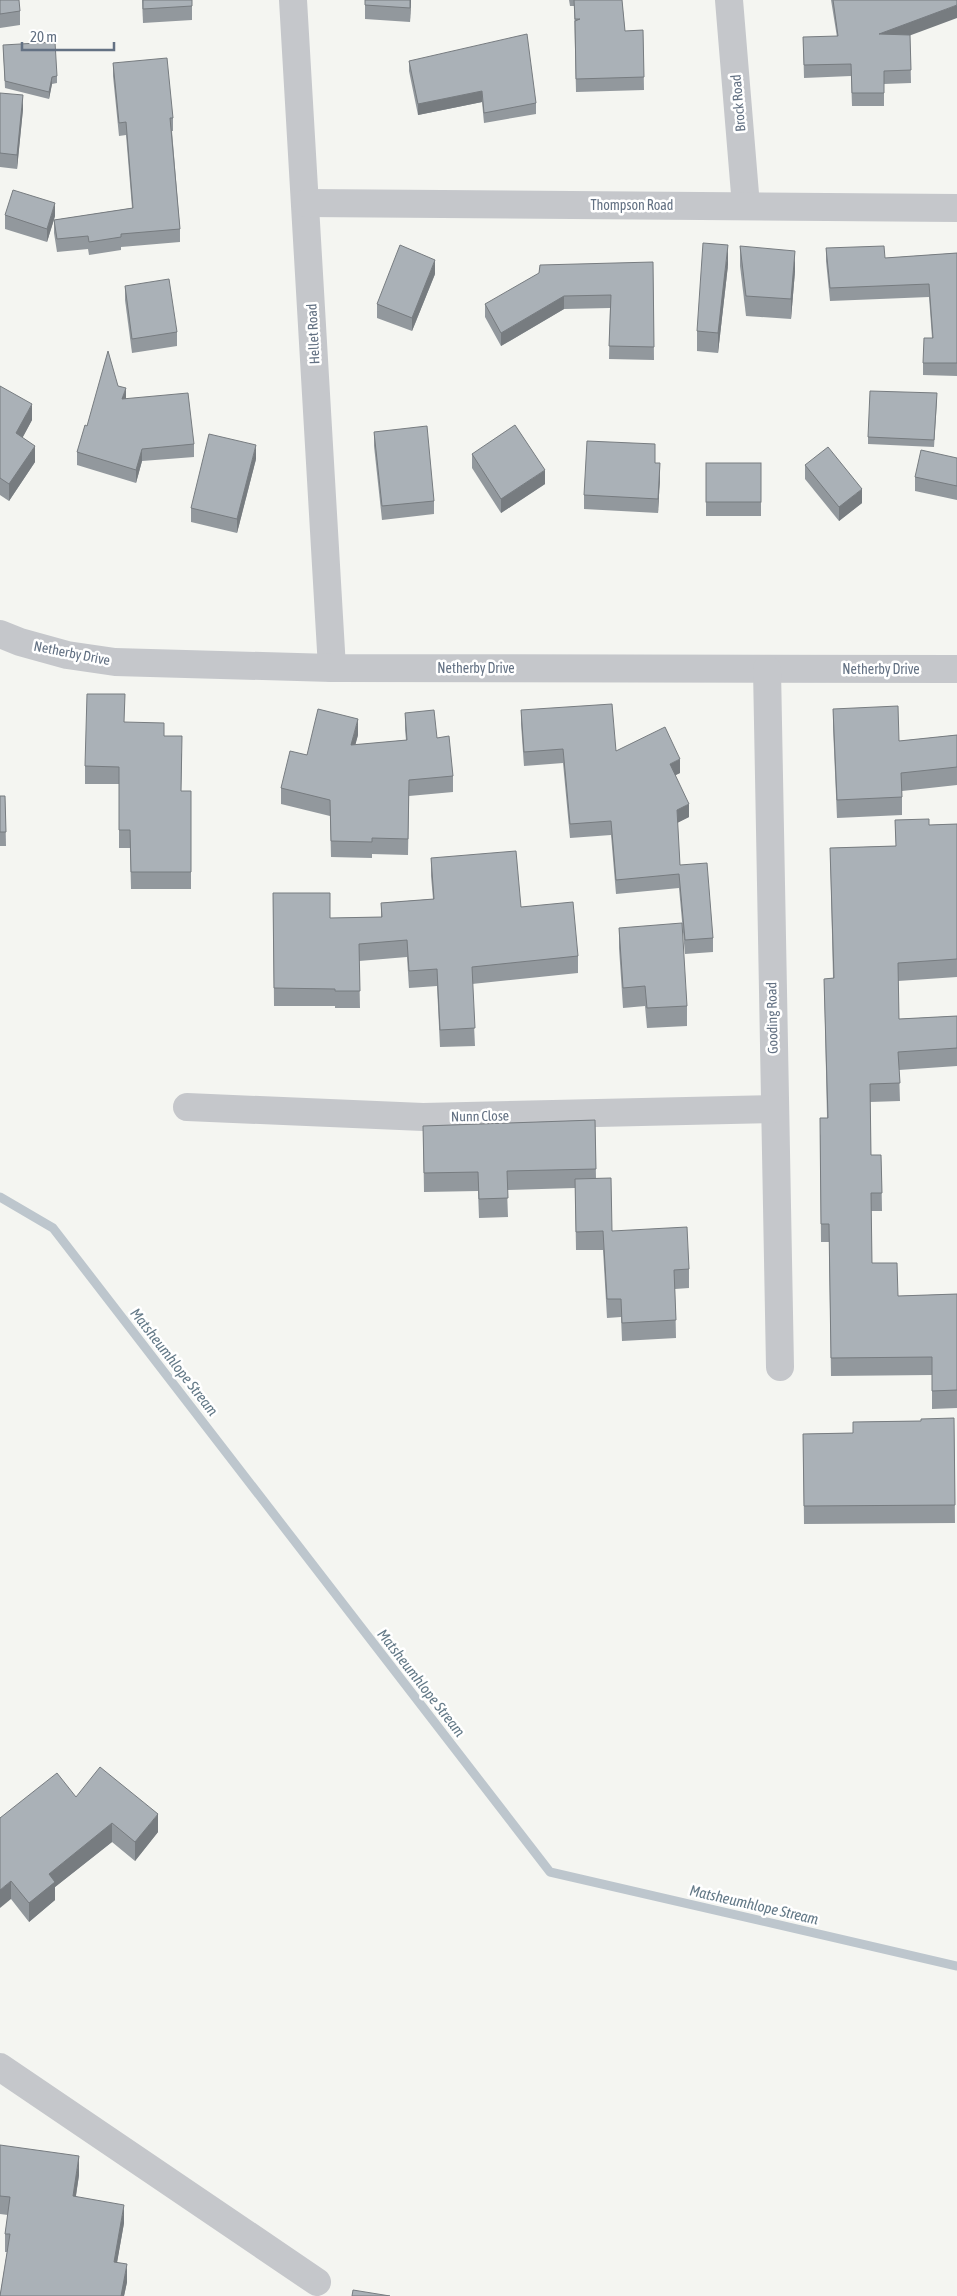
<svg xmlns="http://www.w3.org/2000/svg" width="957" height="2296" font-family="'Asap Condensed',sans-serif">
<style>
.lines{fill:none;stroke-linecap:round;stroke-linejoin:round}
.stream{stroke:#bdc6cd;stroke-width:9}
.minor{stroke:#c5c7cb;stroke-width:28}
.wall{fill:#92989d}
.shaded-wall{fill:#777c80}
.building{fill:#aab1b7;stroke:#777c80}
.labels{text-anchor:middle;stroke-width:5;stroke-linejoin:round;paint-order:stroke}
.street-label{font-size:14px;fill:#637183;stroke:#fff}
.water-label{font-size:15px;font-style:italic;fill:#637987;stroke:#fff}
</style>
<rect width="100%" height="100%" fill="#f4f5f1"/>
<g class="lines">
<path class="stream" d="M 0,1197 L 53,1228 L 550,1872 L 957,1966"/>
<g class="minor">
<path d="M 293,0 L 332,668"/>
<path d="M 729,0 L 746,206"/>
<path d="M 306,203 L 957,208"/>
<path d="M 0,634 L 20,642 L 67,655 L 115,662 L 332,668 L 957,669"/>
<path d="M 767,669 L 780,1367"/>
<path d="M 187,1107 L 423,1117 L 774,1109"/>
<path d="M 0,2067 L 317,2282"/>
</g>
</g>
<g class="wall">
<path d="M 0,0 L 20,11 L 20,25 L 0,28 Z"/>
<path d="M 142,0 L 192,0 L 192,20 L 143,23 Z"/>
<path d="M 365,0 L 411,0 L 410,22 L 365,19 Z"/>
<path d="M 569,0 L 622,0 L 625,31 L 643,30 L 644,90 L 576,92 L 574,6 L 570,6 Z"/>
<path d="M 831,0 L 957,0 L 910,35 L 911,83 L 884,84 L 884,106 L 852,106 L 851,76 L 804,78 L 803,37 L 837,37 Z"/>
<path d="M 3,45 L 57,76 L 57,83 L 52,84 L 49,99 L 5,88 Z"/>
<path d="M 409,61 L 536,103 L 536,114 L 484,123 L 482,102 L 418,115 L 409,71 Z"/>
<path d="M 113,63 L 173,118 L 173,131 L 172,131 L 180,229 L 180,242 L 121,247 L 121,250 L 89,255 L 88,249 L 57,252 L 54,233 L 54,220 L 132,208 L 126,135 L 119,136 L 113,76 Z"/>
<path d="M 0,93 L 23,109 L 17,169 L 0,167 Z"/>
<path d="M 5,215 L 55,216 L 47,242 L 5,229 Z"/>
<path d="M 740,246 L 795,271 L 791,319 L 746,316 L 740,266 Z"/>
<path d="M 826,248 L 885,258 L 957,253 L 957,376 L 923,375 L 923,363 L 932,338 L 929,297 L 830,301 L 826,261 Z"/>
<path d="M 653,262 L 654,360 L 609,359 L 610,308 L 564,309 L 501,346 L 485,317 L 485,304 Z"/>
<path d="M 728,265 L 718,353 L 697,351 L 697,331 Z"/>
<path d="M 435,274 L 412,331 L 377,318 L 377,304 Z"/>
<path d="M 125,286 L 177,332 L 177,346 L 132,353 L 125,300 Z"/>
<path d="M 0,386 L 32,420 L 22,438 L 35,462 L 9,501 L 0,495 Z"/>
<path d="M 118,386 L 126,399 L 194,444 L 194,457 L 142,461 L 136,483 L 77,465 L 77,452 L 87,426 Z"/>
<path d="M 937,400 L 934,447 L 868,444 L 868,437 Z"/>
<path d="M 374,432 L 434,501 L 434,514 L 382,520 L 374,446 Z"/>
<path d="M 472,454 L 545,484 L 501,513 L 472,468 Z"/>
<path d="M 957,458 L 957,500 L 915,491 L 915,477 Z"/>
<path d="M 256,459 L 237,533 L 191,522 L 191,508 Z"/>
<path d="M 655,463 L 660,477 L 658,513 L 584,509 L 584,495 Z"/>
<rect x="706" y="463" width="55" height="53"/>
<path d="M 805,465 L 862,503 L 839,521 L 805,479 Z"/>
<path d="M 833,709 L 899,741 L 957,735 L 957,785 L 902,791 L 902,815 L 837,818 L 833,727 Z"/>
<path d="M 521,710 L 616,751 L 680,773 L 675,775 L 689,817 L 677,823 L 680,865 L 713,938 L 713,952 L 685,954 L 679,888 L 616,894 L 611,835 L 570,838 L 563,763 L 524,766 L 521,724 Z"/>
<path d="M 405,713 L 437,738 L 453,776 L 453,792 L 409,796 L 408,855 L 372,854 L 372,858 L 331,857 L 330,816 L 281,804 L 281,788 L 307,755 L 358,735 L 355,745 L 406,740 L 405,729 Z"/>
<path d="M 125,722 L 164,736 L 182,754 L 181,791 L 191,791 L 191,889 L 131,889 L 130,848 L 119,848 L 119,784 L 85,784 L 85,766 Z"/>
<path d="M 0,796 L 5,796 L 6,846 L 0,846 Z"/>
<path d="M 895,820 L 929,825 L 957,824 L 957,977 L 898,981 L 899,1019 L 957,1016 L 957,1066 L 899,1070 L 900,1101 L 870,1102 L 871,1155 L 881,1155 L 882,1211 L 871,1211 L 872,1263 L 898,1296 L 957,1294 L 957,1408 L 932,1409 L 932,1375 L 831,1376 L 829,1242 L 821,1242 L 820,1136 L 827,1118 L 824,979 L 833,978 L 830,848 L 896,846 Z"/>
<path d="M 431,858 L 521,907 L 578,956 L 578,973 L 472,984 L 475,1046 L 440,1047 L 437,986 L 409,988 L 407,957 L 359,961 L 360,1008 L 335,1008 L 335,1006 L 274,1006 L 273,893 L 330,918 L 381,917 L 381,903 L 433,899 L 431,876 Z"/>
<path d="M 619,928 L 687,1006 L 687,1026 L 647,1028 L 645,1006 L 623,1008 L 619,948 Z"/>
<path d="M 595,1120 L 596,1179 L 612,1231 L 689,1269 L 689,1288 L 675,1289 L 676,1338 L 622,1341 L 621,1317 L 607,1318 L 603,1250 L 576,1250 L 575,1188 L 507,1190 L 508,1217 L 479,1218 L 478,1191 L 424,1192 L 423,1126 Z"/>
<path d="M 954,1418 L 955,1523 L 804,1524 L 803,1434 L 853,1433 L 853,1422 L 921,1421 Z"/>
<path d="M 76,1797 L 158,1832 L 135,1861 L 112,1842 L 55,1887 L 55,1900 L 29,1922 L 11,1899 L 0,1818 Z"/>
<path d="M 0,2145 L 79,2175 L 76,2196 L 124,2223 L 117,2262 L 127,2282 L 124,2296 L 0,2296 L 7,2252 L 5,2252 L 5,2234 L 8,2215 L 0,2214 Z"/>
</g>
<g class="shaded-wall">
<path d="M 410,0 L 411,0 L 410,22 Z"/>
<path d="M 957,5 L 957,18 L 879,47 L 879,34 Z"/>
<path d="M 52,77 L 52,84 L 49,99 L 49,92 Z"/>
<path d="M 482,91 L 482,102 L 418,115 L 418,104 Z"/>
<path d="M 23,95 L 23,109 L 17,169 L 17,155 Z"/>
<path d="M 55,203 L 55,216 L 47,242 L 47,229 Z"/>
<path d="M 728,245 L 728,265 L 718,353 L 718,333 Z"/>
<path d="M 795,251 L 795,271 L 791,319 L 791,299 Z"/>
<path d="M 435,260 L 435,274 L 412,331 L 412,318 Z"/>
<path d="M 564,296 L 564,309 L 501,346 L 501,333 Z"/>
<path d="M 126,388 L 126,400 L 122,399 Z"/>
<path d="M 32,404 L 32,420 L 16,450 L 16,433 Z"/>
<path d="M 256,445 L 256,459 L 237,533 L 237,519 Z"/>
<path d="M 35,446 L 35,462 L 9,501 L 9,484 Z"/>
<path d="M 142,449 L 142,461 L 136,483 L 136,470 Z"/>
<path d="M 660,463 L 660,477 L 658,513 L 658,499 Z"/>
<path d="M 545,470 L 545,484 L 501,513 L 501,499 Z"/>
<path d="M 862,489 L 862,503 L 839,521 L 839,507 Z"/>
<path d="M 358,719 L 358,735 L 351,761 L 351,745 Z"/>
<path d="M 680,759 L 680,773 L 670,778 L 670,764 Z"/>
<path d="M 689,804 L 689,817 L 677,823 L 677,810 Z"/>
<path d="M 158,1814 L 158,1832 L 135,1861 L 135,1842 Z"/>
<path d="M 112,1823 L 112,1842 L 55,1887 L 55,1900 L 29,1922 L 29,1903 L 49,1874 Z"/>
<path d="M 11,1881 L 11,1899 L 0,1908 L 0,1890 Z"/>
<path d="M 79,2156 L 79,2175 L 73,2214 L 73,2196 Z"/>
<path d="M 124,2205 L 124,2223 L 114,2280 L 114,2262 Z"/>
<path d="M 127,2264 L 127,2282 L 124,2296 L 121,2296 Z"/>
</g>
<g class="building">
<path d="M 0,0 L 19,0 L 20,11 L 0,14 Z"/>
<path d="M 143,0 L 192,0 L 192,6 L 143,9 Z"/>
<path d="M 365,0 L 410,0 L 410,8 L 365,5 Z"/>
<path d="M 574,0 L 622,0 L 625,31 L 643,30 L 644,77 L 576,79 L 575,21 L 580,19 L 575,19 Z"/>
<path d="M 833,0 L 957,0 L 957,5 L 879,34 L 910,35 L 911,70 L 884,71 L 884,93 L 852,93 L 851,64 L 804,65 L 803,37 L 838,36 Z"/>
<path d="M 527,34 L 536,103 L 484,113 L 482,91 L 418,104 L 409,61 Z"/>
<path d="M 55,42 L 57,76 L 52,77 L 49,92 L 5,81 L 3,45 Z"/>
<path d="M 167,58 L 173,118 L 170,118 L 180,229 L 121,234 L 121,237 L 89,242 L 88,236 L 57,239 L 54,220 L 133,208 L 126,122 L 119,123 L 113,63 Z"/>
<path d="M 0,93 L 23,95 L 17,155 L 0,153 Z"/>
<path d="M 13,190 L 55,203 L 47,229 L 5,215 Z"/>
<path d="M 703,243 L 728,245 L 718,333 L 697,331 Z"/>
<path d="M 400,245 L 435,260 L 412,318 L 377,304 Z"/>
<path d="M 740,246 L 795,251 L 791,299 L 746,296 Z"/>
<path d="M 884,246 L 885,258 L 957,253 L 957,363 L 923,363 L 924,338 L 933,338 L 929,284 L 830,288 L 826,248 Z"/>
<path d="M 653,262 L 654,347 L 609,346 L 611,295 L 564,296 L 501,333 L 485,304 L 539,273 L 540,265 Z"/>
<path d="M 169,279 L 177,332 L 132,339 L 125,286 Z"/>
<path d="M 108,351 L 118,386 L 126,388 L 122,399 L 188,393 L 194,444 L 142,449 L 136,470 L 77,452 L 85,425 L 87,426 Z"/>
<path d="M 0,386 L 32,404 L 16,433 L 35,446 L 9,484 L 0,478 Z"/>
<path d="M 870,391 L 937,393 L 934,440 L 868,437 Z"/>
<path d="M 515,425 L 545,470 L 501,499 L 472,454 Z"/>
<path d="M 427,426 L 434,501 L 382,506 L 374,432 Z"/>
<path d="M 209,434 L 256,445 L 237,519 L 191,508 Z"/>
<path d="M 587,441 L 655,444 L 655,463 L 660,463 L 658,499 L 584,495 Z"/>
<path d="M 828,447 L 862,489 L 839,507 L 805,465 Z"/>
<path d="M 921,450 L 957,458 L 957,486 L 915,477 Z"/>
<rect x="706" y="463" width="55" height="39"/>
<path d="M 87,694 L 125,694 L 124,722 L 164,723 L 164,736 L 182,736 L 181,791 L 191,791 L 191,872 L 131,872 L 130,830 L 119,830 L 119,767 L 85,766 Z"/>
<path d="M 612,704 L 616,751 L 665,727 L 680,759 L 670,764 L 689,804 L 677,810 L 680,865 L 707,863 L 713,938 L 685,940 L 679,874 L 616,880 L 611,821 L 570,824 L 563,749 L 524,752 L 521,710 Z"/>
<path d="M 898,706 L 899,741 L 957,735 L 957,767 L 901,773 L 902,797 L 837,800 L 833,709 Z"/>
<path d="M 318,709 L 358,719 L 351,745 L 407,740 L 405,713 L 434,710 L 437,738 L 449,736 L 453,776 L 409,780 L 408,839 L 372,838 L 372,842 L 331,841 L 330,800 L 281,788 L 290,751 L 307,755 Z"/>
<path d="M 0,796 L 5,796 L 6,832 L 0,832 Z"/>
<path d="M 929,819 L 929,825 L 957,824 L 957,959 L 898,963 L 899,1019 L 957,1016 L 957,1048 L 898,1052 L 900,1083 L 870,1084 L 871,1155 L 881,1155 L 882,1193 L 871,1193 L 872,1263 L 897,1263 L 898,1296 L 957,1294 L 957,1390 L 932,1391 L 932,1357 L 831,1358 L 829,1224 L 821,1224 L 820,1118 L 828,1118 L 824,979 L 834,978 L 830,848 L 896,846 L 895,820 Z"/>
<path d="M 516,851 L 521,907 L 573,902 L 578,956 L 472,967 L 475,1028 L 440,1030 L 437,969 L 409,971 L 407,940 L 359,944 L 360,991 L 335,991 L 335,989 L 274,988 L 273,893 L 330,893 L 330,918 L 382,917 L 381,903 L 434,899 L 431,858 Z"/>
<path d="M 682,923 L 687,1006 L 647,1008 L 645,986 L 623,988 L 619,928 Z"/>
<path d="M 595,1120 L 596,1169 L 507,1171 L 508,1198 L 479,1199 L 478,1172 L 424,1173 L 423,1126 Z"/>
<path d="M 611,1178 L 612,1231 L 687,1227 L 689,1269 L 674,1270 L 676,1320 L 622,1323 L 621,1299 L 607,1299 L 603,1231 L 576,1232 L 575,1179 Z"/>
<path d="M 954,1418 L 955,1505 L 804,1506 L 803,1434 L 853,1433 L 853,1422 L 921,1421 L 921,1419 Z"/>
<path d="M 100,1767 L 158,1814 L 135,1842 L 112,1823 L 49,1874 L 55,1882 L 29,1903 L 11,1881 L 0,1890 L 0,1818 L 57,1773 L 76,1797 Z"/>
<path d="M 0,2145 L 79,2156 L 73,2196 L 124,2205 L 114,2262 L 127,2264 L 121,2296 L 0,2296 L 10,2234 L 5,2234 L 10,2197 L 0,2196 Z"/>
<path d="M 353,2290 L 390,2296 L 352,2296 Z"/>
</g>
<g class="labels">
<g class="street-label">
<text transform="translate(738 103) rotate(-95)" y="5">Brock Road</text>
<text x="632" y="210">Thompson Road</text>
<text transform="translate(313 334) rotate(-93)" y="5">Hellet Road</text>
<text transform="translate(72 653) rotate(11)" y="5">Netherby Drive</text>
<text x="476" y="673">Netherby Drive</text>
<text x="881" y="674">Netherby Drive</text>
<text transform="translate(772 1018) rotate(-91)" y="5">Gooding Road</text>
<text transform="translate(480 1116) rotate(-1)" y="5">Nunn Close</text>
</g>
<g class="water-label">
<text transform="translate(174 1362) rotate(52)" y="5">Matsheumhlope Stream</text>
<text transform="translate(421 1683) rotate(52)" y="5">Matsheumhlope Stream</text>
<text transform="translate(754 1905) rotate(13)" y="5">Matsheumhlope Stream</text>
</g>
</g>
<path d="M22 42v8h92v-8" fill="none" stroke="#637183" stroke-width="2.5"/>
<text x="30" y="42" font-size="15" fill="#637183" stroke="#ffffff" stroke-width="4" paint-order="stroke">20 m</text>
</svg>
